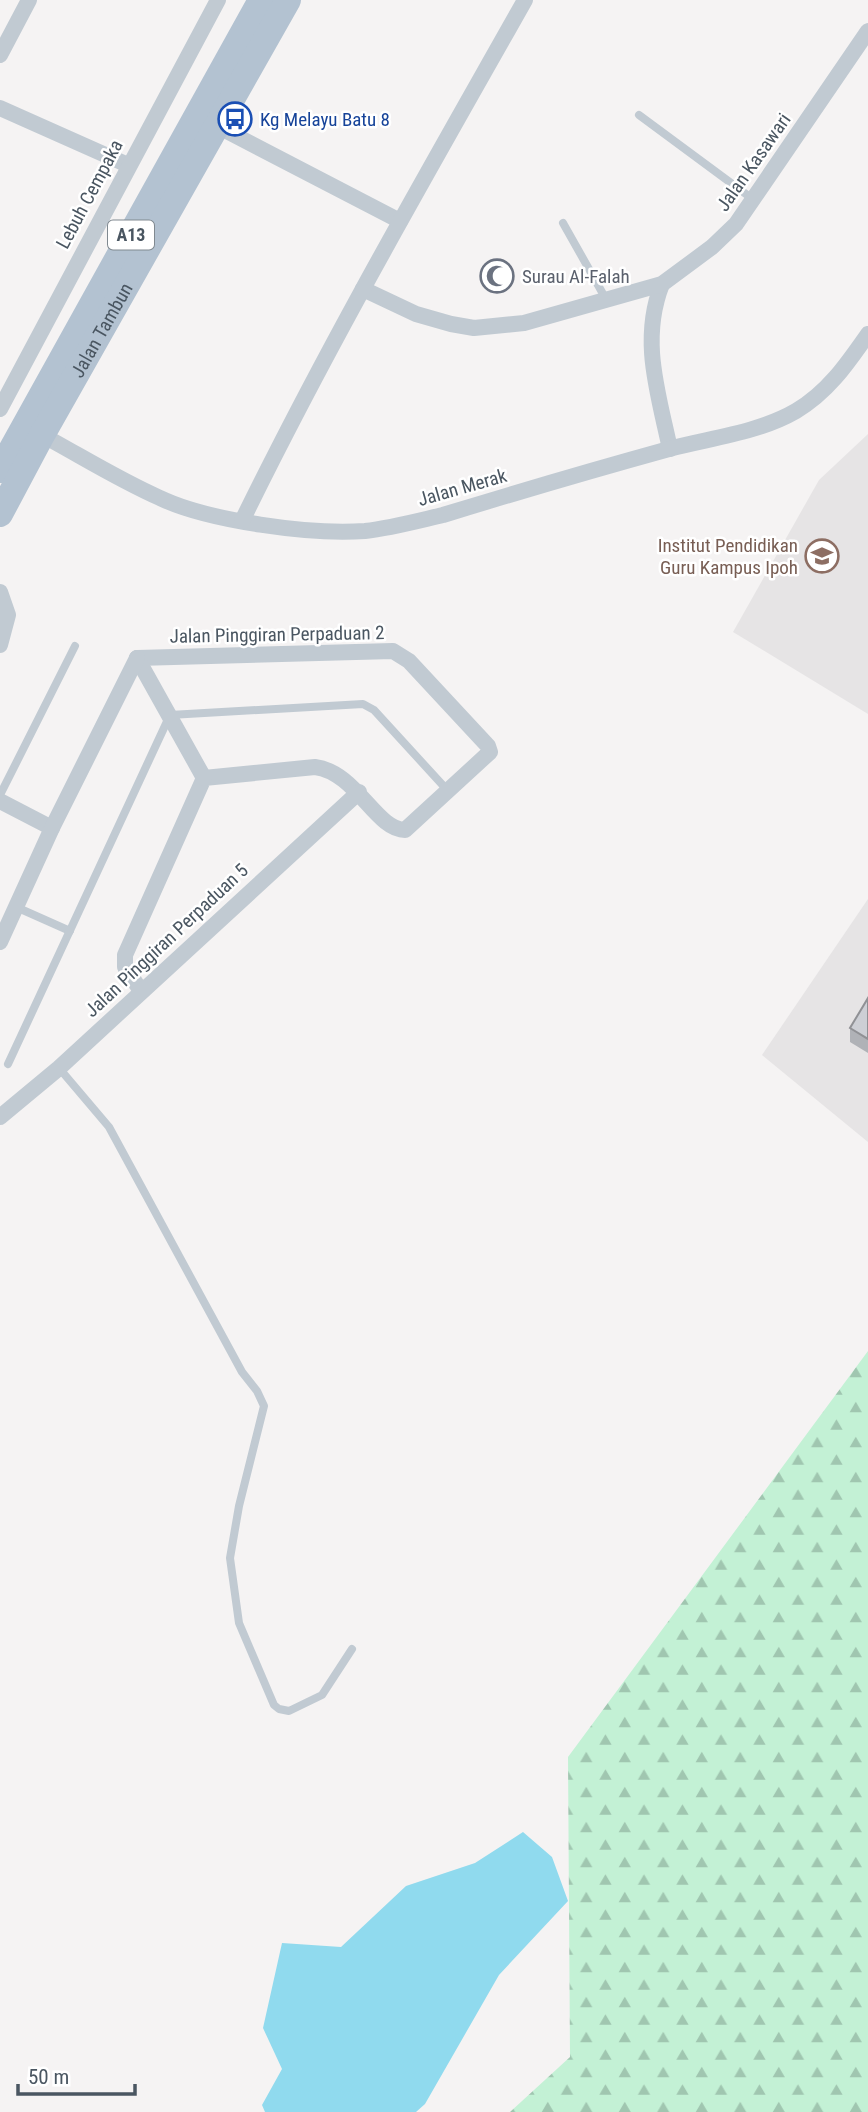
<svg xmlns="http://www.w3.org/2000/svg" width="868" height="2112" font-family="'Roboto Condensed',sans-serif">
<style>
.education{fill:#e6e4e5}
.forest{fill:url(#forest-firs)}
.water{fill:#90daee}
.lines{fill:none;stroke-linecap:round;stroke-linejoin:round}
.service{stroke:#c1cad2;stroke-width:8}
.minor{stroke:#c1cad2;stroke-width:16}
.primary{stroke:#b3c2d1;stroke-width:26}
.wall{fill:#b0b2b7}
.building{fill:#cdcfd5;stroke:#909195;stroke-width:2}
.labels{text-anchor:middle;stroke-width:5;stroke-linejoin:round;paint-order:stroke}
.shield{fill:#fff;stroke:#808990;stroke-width:2}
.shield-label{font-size:18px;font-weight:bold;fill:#4a5661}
.transit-label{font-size:19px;fill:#164399;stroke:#fff;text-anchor:start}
.street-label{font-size:19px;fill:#4a5661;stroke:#fff}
.worship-label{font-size:19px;fill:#5b616d;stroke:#fff;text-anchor:start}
.education-label{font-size:19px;fill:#785e54;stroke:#fff;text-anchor:end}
</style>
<defs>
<pattern id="forest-firs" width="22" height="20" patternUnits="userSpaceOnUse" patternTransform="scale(1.75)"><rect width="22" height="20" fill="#c3f1d5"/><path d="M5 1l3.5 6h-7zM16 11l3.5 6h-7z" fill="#a0c6b0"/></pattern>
</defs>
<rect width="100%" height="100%" fill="#f5f3f3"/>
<g class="education">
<path d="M 868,434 L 868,714 L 733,632 L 819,480 Z"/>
<path d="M 868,899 L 868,1142 L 762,1055 Z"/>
</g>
<path class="forest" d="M 868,1351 L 868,2112 L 510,2112 L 570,2057 L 568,1757 Z"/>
<path class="water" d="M 523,1832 L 552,1857 L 568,1901 L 499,1975 L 425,2104 L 416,2112 L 265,2112 L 262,2105 L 282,2069 L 263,2028 L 282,1943 L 341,1947 L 406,1886 L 475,1863 Z"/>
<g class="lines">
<g class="service">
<path d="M 639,115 L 754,200"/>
<path d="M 563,223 L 607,301"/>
<path d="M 0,795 L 75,646"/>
<path d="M 16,907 L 70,931"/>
<path d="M 8,1064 L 170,715 L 363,704 L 374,710 L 449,792"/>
<path d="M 59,1068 L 109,1127 L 242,1372 L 257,1391 L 264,1406 L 239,1506 L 230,1558 L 239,1623 L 274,1705 L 279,1709 L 289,1711 L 322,1695 L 352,1649"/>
</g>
<g class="minor">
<path d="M 0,55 L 29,0"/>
<path d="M 0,108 L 128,165"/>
<path d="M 217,126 L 400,221"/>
<path d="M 662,284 C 640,340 658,392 670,449"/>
<path d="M 363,289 L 416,314 L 451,324 L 474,328 L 524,323 L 662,284 L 712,247 L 736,224 L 868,31"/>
<path d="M 0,409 L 218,0"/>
<path d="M 42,435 C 81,456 119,480 160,498 C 208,521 311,535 365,531 C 391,528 417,521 443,515 C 518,492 593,470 669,449 C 710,438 758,433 796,411 C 828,392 847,364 868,334"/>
<path d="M 242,521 C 329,343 428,172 525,0"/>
<path d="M 0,592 L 8,615 L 0,645"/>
<path d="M 137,658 L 393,651 L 409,661 L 488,746 L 490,752 L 405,830 C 376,830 356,772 315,767 L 204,778 L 125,955 L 125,967 L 141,991"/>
<path d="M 137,658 L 204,778"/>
<path d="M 0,801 L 52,828"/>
<path d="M 0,942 L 52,828 L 137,658"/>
<path d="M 0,1117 L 59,1068 L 359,792"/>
</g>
<g class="primary">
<path d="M 0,470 L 261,0"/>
<path id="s1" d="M 0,514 L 42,435 L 288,0"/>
</g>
</g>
<path class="wall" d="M 868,998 L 868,1053 L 850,1042 L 850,1028 Z"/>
<path class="building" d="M 868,998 L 868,1039 L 850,1028 Z"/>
<defs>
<symbol id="bus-ring" viewBox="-11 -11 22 22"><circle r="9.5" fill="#fff" stroke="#1a4fb4" stroke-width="1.5"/><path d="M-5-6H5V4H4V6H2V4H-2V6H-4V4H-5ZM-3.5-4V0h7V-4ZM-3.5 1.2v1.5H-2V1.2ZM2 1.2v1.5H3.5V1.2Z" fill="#1a4fb4"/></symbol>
<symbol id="mosque-ring" viewBox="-11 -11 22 22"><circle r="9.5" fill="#fff" stroke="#6b7280" stroke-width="1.5"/><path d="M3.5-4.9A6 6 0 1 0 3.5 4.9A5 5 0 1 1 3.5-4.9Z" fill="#6b7280"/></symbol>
<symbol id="university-ring" viewBox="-11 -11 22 22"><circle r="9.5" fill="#fff" stroke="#8d6e63" stroke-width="1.5"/><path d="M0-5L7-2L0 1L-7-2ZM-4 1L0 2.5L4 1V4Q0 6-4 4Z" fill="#8d6e63"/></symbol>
</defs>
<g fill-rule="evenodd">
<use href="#bus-ring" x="216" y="100" width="38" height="38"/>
<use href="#mosque-ring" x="478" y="257" width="38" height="38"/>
<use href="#university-ring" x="803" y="537" width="38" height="38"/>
</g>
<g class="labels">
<rect class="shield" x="108" y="220.5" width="46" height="29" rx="5"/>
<g class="shield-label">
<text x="131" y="241">A13</text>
</g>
<g class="transit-label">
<text x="260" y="126">Kg Melayu Batu 8</text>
</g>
<g class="street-label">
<text transform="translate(753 162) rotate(-55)" y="7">Jalan Kasawari</text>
<text transform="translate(89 194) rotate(-62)" y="7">Lebuh Cempaka</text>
<text dy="7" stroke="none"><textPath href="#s1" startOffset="210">Jalan Tambun</textPath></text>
<text transform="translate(462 487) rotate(-16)" y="7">Jalan Merak</text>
<text transform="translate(277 634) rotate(-1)" y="7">Jalan Pinggiran Perpaduan 2</text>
<text transform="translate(166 940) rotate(-43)" y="7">Jalan Pinggiran Perpaduan 5</text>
</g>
<g class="worship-label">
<text x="522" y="283">Surau Al-Falah</text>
</g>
<g class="education-label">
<text x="798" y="552">Institut Pendidikan<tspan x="798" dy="22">Guru Kampus Ipoh</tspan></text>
</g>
</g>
<path d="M18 2084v10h117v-10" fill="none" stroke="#4a5661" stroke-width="3.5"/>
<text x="28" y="2084" font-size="21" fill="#4a5661" stroke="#ffffff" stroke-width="5" paint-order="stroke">50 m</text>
</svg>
